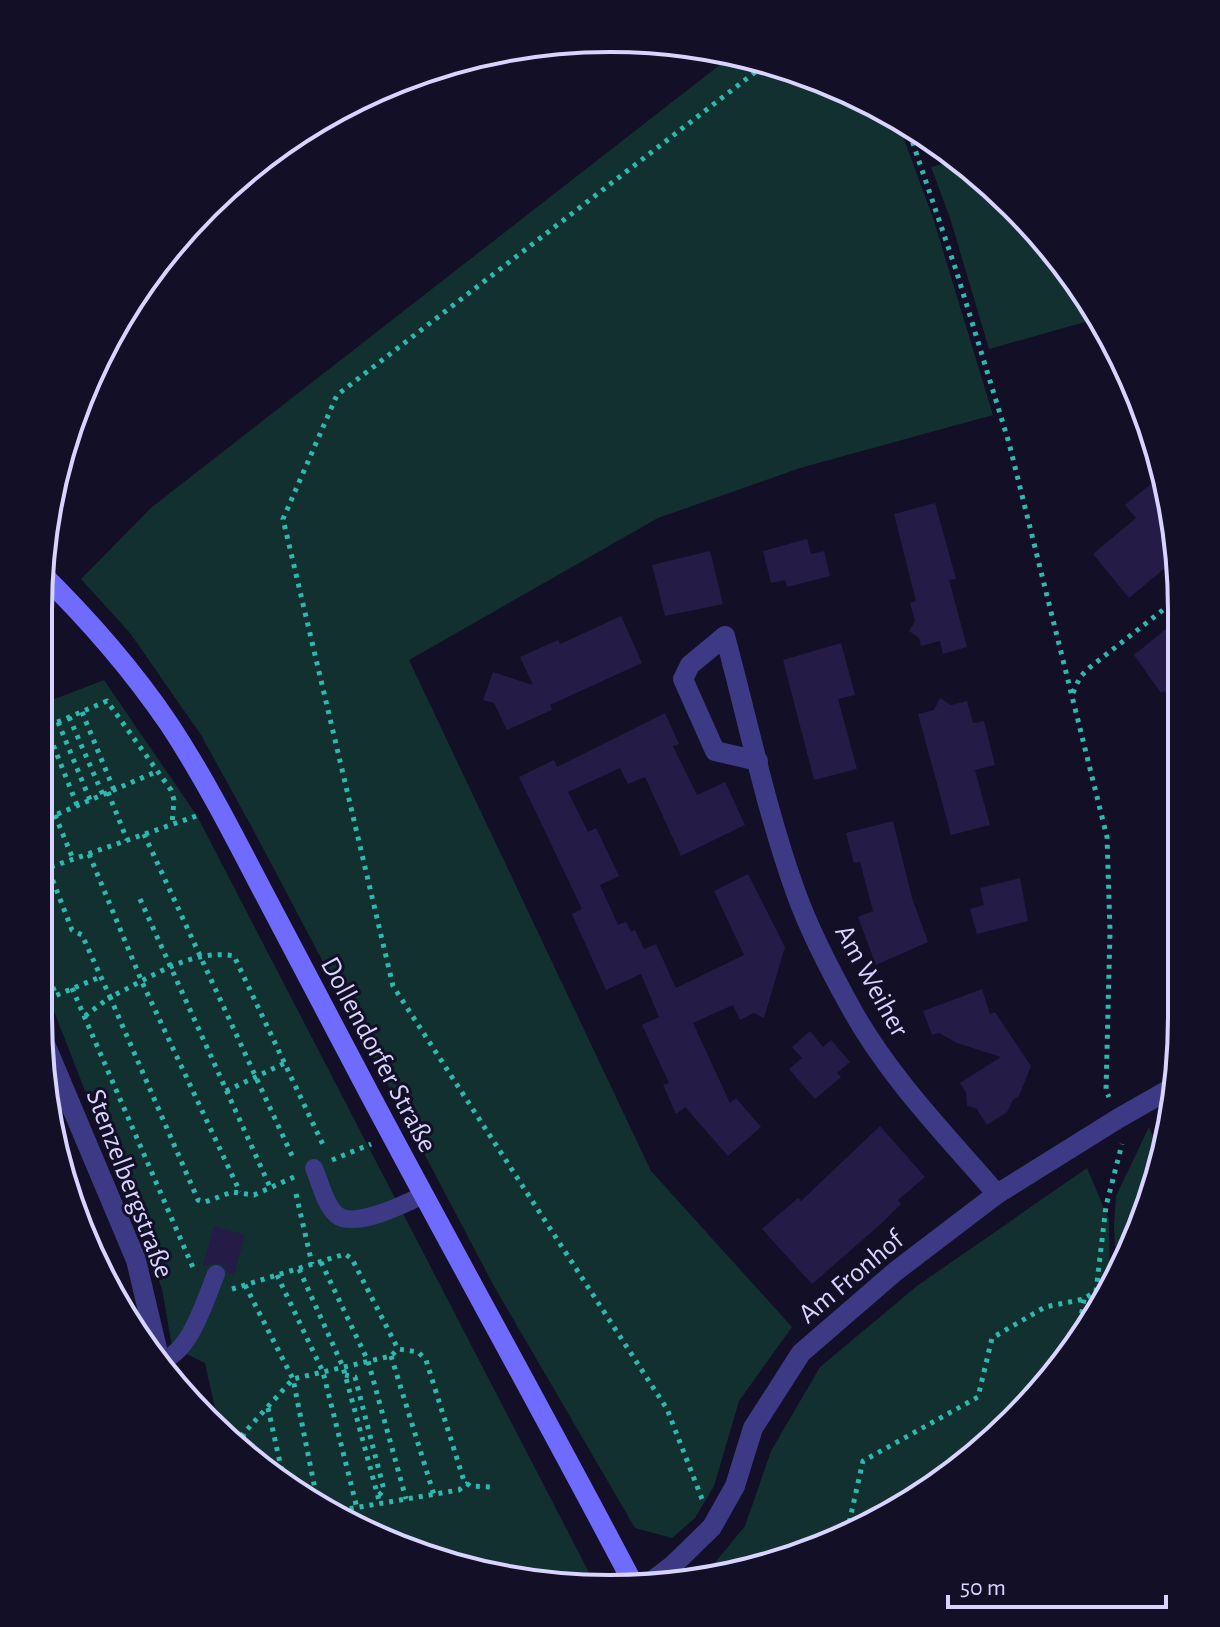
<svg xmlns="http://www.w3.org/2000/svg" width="1220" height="1627" font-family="'Alegreya Sans',sans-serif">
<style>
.green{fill:#12302f}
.water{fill:#0c2248}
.building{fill:#241b47}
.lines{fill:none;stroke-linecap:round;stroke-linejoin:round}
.path{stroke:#2fb8b0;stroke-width:5;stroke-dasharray:4 6;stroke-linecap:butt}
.lane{stroke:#3d3a85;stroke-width:18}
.street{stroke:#3d3a85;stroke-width:20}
.secondary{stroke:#6f6bff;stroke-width:20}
.labels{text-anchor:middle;stroke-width:6;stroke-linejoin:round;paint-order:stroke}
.street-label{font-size:28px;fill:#d9d4ff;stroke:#130f26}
.rim{fill:none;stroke:#d9d4ff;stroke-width:4}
</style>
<rect width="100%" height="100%" fill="#130f26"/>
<g class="green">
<path d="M 735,53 L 828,81 L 896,117 L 934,221 L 993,415 L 800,468 L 658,518 L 409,660 L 651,1171 L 792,1327 L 739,1401 L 714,1486 L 695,1518 L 672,1538 L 635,1528 L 495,1288 L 255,833 L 201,735 L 130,633 L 81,579 L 152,507 Z"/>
<path d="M 959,160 L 1009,201 L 1092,304 L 1099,318 L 989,349 L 950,218 L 931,167 Z"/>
<path d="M 104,680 L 197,816 L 595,1584 L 498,1578 L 357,1530 L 233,1447 L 220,1431 L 205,1363 L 172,1347 L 162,1289 L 38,970 L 39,705 Z"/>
<path d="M 1149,1127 L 1162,1157 L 1151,1201 L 1105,1303 L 1040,1394 L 928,1492 L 794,1558 L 704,1576 L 745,1526 L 771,1451 L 820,1367 L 917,1286 L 1087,1168 L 1109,1220 L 1110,1287 L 1112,1275 L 1116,1273 L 1114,1224 L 1116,1196 Z"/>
</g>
<path class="water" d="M 943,1480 L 928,1492 L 891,1510 L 908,1491 Z"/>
<g class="building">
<path d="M 1161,476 L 1177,536 L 1177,558 L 1129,598 L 1093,554 L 1136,518 L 1125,505 Z"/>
<path d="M 935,503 L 956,579 L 949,580 L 967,647 L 943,654 L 940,641 L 921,646 L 919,638 L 909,631 L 915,621 L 910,603 L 916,601 L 894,514 Z"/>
<path d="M 807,539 L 811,554 L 824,551 L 830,576 L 787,587 L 785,580 L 771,583 L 763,551 Z"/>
<path d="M 710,551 L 723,604 L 665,616 L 652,565 Z"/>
<path d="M 621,616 L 642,663 L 550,705 L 552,710 L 507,730 L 494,703 L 483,700 L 493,672 L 533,685 L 520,657 L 558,640 L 560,644 Z"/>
<path d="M 1177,620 L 1177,708 L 1164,691 L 1161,693 L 1134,655 Z"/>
<path d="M 841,643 L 855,695 L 838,699 L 857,769 L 814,780 L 783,660 Z"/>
<path d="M 940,698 L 951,705 L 967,701 L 973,723 L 984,721 L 995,765 L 975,770 L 990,825 L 951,835 L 918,714 L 934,710 Z"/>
<path d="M 665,713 L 679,744 L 673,746 L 697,795 L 725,782 L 745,825 L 681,856 L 645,777 L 628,784 L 620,768 L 568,792 L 588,832 L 596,828 L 619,876 L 600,885 L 618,925 L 626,922 L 631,932 L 635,930 L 644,949 L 656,944 L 676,988 L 744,955 L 714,891 L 748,874 L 785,947 L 764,1018 L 754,1013 L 740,1020 L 733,1005 L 693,1023 L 730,1103 L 736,1098 L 761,1127 L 728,1156 L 685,1107 L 676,1114 L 663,1085 L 669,1083 L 642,1025 L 659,1017 L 641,974 L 606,990 L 572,914 L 582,909 L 519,777 L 554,760 L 557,767 Z"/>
<path d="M 893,821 L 912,898 L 928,942 L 876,965 L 858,917 L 873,911 L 860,862 L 854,863 L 846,833 Z"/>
<path d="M 1020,878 L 1028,921 L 977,934 L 970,909 L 984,905 L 980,888 Z"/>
<path d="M 982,989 L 990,1014 L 995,1012 L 1031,1066 L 1019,1096 L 1013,1100 L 1007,1112 L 987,1125 L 976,1108 L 967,1106 L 966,1092 L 960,1083 L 1001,1057 L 957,1043 L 939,1033 L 932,1035 L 923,1011 Z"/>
<path d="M 810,1031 L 823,1047 L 831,1040 L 850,1062 L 837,1073 L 841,1077 L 815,1099 L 789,1069 L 802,1058 L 792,1047 Z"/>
<path d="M 880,1126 L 925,1177 L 898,1200 L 901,1204 L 883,1222 L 812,1284 L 762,1229 L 798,1198 L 801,1201 Z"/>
<path d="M 214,1226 L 245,1235 L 234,1275 L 228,1273 L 220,1263 L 203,1266 Z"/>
</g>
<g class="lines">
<g class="path">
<path d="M 906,123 L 956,270 L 1009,443 L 1107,837 L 1110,931 L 1106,1091 L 1109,1097"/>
<path d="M 1073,693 L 1080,677 L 1089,668 L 1177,599"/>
<path d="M 82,712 L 114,790"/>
<path d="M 69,717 L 103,795"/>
<path d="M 58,722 L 90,800"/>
<path d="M 46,727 L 77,805"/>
<path d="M 39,730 L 107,701 L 171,790 L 174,800 L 172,824"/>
<path d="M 108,792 L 127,840"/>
<path d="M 55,815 L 73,859"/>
<path d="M 39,822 L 158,771"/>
<path d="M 144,834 L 294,1160"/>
<path d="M 89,854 L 142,982 L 240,1192"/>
<path d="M 38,871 L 48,868 L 38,845"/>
<path d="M 140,899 L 270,1187"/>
<path d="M 38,950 L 56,995"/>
<path d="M 72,988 L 194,1270"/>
<path d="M 38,1003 L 100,977"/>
<path d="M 85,1016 L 110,997 L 82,935 L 72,930 L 48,868 L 199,815"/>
<path d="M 226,1091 L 285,1063"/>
<path d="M 332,1160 L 371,1144"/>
<path d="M 294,1177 L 254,1195 L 232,1192 L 205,1202 L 198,1200 L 110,997 C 149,979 191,948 234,956 L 325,1149"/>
<path d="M 296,1194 L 312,1264"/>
<path d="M 321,1262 L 368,1361 L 406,1499"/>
<path d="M 299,1269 L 343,1367 L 380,1504"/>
<path d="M 277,1275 L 323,1372 L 357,1508"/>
<path d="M 245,1285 L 293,1379 L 318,1504"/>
<path d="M 232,1289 L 345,1254 L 352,1259 L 398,1349 L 418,1352 L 426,1360 L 464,1481 L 470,1486 L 492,1487"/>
<path d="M 1096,1291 L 1106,1300"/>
<path d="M 1077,1343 L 1084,1299"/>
<path d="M 391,1356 L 434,1495"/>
<path d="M 345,1375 L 355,1377 L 384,1490 L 378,1496"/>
<path d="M 268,1408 L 284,1481"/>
<path d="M 247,1457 L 243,1434 L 293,1379 L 391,1356 L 398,1349"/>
<path d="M 702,1499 L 667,1409 L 393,986 L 283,519 L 337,395 L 767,63"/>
<path d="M 330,1512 L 459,1490 L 468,1483"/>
<path d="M 847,1532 L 863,1461 L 978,1397 L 992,1338 L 1045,1307 L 1084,1299 L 1096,1291 L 1106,1206 L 1122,1144"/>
</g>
<g class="lane">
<path d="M 314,1168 C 320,1182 325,1205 337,1215 C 354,1229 405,1204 423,1195"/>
<path d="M 161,1360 C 190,1354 205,1300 216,1274"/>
</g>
<g class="street">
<path d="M 758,761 L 715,751 L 683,679 L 690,665 L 725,636 C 748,721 766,810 796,893 C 810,932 831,972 851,1008 C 889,1077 946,1135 997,1194"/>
<path d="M 40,1032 L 136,1260 L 159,1357"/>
<path d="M 643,1588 L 673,1565 L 712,1527 L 735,1486 L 753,1428 L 801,1353 L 896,1271 L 997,1194 L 1119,1118 L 1177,1085"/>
</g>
<path class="secondary" d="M 39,571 C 87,618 131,668 169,724 C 202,774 230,828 258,882 C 295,951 331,1021 368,1091 C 456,1257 548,1421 635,1587"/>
</g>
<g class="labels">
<g class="street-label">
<text transform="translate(873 980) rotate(61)" y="10">Am Weiher</text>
<text transform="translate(380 1054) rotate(62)" y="10">Dollendorfer Straße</text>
<text transform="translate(131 1183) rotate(69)" y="10">Stenzelbergstraße</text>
<text transform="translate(850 1276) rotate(-40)" y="10">Am Fronhof</text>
</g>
</g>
<path d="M0 0H1220V1627H0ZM610 52H610A558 558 0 0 1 1168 610V1017A558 558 0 0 1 610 1575H610A558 558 0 0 1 52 1017V610A558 558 0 0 1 610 52Z" fill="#130f26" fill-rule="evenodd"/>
<path class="rim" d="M610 52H610A558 558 0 0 1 1168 610V1017A558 558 0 0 1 610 1575H610A558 558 0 0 1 52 1017V610A558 558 0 0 1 610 52Z"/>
<path d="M948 1595v12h218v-12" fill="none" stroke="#d9d4ff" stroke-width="4"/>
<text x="960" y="1595" font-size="24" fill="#d9d4ff" stroke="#130f26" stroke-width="6" paint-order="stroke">50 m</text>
</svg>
